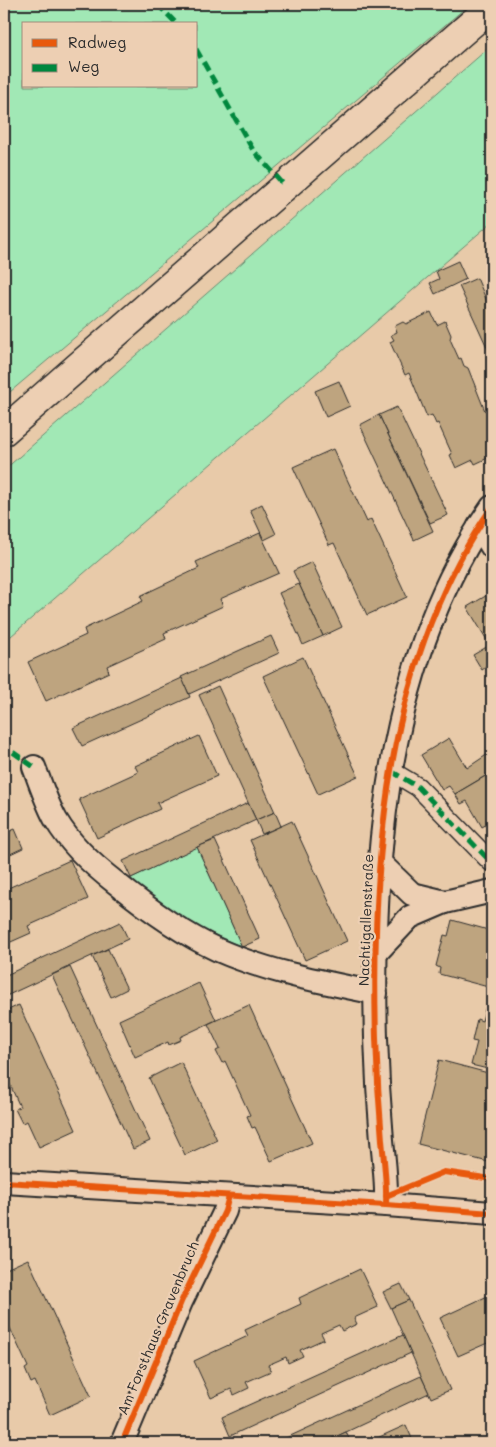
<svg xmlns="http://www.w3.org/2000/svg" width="496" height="1447" font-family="Mali,sans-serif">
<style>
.green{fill:#a1e8b5;stroke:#668a70;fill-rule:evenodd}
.building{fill:#bea47f;stroke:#2b2b2b}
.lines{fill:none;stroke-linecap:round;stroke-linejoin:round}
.pedestrian-casing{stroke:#2b2b2b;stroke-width:21}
.minor-casing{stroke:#2b2b2b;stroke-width:26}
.secondary-casing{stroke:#2b2b2b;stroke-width:31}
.pedestrian{stroke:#edcfb3;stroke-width:18}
.minor{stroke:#edcfb3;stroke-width:22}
.secondary{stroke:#edcfb3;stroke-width:28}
.quiet{stroke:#00873e;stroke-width:5;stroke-dasharray:10 5;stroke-linecap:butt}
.cycleway-casing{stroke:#edcfb3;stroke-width:9}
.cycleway{stroke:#e8590c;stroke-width:6}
.labels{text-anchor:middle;stroke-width:4.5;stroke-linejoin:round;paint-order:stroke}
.street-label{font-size:14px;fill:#2b2b2b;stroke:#edcfb3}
</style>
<rect width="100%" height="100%" fill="#e8caa9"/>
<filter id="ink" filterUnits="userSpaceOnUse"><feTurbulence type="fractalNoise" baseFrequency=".02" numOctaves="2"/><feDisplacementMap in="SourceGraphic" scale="10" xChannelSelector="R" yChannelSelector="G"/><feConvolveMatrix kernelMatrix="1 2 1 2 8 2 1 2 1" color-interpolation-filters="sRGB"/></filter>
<g filter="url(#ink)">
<g class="green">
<path d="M 4,4 L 470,4 L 4,397 ZM 24,24 L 196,24 L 196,86 L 24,86 Z"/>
<path d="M 492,45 L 492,222 L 4,642 L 4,470 Z"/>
<path d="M 197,847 L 242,947 C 202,929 159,912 131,878 Z"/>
</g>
<g class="building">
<path d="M 458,261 L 466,279 L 435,294 L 430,283 L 439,279 L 436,271 Z"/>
<path d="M 477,278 L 492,313 L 492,358 L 459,286 Z"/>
<path d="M 431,312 L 437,325 L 445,321 L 451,335 L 450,339 L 459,359 L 461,358 L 464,366 L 468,368 L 485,411 L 491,408 L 492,409 L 492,456 L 475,464 L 473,460 L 456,468 L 450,455 L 452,454 L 438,423 L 436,424 L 432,415 L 427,417 L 409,373 L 405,375 L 390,342 L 394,340 L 391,335 L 397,332 L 395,326 L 403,322 L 406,324 Z"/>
<path d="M 339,381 L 350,406 L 326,417 L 315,391 Z"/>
<path d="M 397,407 L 448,515 L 430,523 L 379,415 Z"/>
<path d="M 379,415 L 433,531 L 414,540 L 360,425 Z"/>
<path d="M 333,449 L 367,522 L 371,519 L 407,597 L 367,615 L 334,543 L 329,545 L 293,467 Z"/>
<path d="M 262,504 L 276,534 L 264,540 L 250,510 Z"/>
<path d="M 260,533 L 279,573 L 220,599 L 223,606 L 164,633 L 166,639 L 107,666 L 109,672 L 46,701 L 28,662 L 86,635 L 84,629 L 143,601 L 140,596 L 199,568 L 196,562 Z"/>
<path d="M 312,562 L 342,627 L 323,636 L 293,571 Z"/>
<path d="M 299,584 L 323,636 L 303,645 L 279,593 Z"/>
<path d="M 489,594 L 492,600 L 492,663 L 482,670 L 473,655 L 490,645 L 467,607 Z"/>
<path d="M 271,636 L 279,653 L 189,694 L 181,677 Z"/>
<path d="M 303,657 L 358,776 L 318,794 L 263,676 Z"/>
<path d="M 182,678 L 190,697 L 82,746 L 73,728 Z"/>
<path d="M 218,686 L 275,812 L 256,820 L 199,695 Z"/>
<path d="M 199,736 L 217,776 L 157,803 L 160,809 L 97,838 L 79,799 L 138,772 L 135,766 Z"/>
<path d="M 449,738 L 467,768 L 488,754 L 492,761 L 492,772 L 455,794 L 449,786 L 442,790 L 421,755 Z"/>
<path d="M 489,774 L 492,780 L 492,829 L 489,823 L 482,827 L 467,801 L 461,804 L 455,794 Z"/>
<path d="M 248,803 L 256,820 L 131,878 L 123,861 Z"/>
<path d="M 275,812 L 281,826 L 262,834 L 256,820 Z"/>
<path d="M 292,821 L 347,941 L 305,960 L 250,840 Z"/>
<path d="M 15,829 L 23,848 L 4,857 L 4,834 Z"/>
<path d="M 215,840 L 260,939 L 242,947 L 197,847 Z"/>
<path d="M 70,860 L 88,899 L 28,926 L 31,933 L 4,945 L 4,898 L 9,896 L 6,889 Z"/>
<path d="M 452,920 L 492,931 L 492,988 L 439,974 L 440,968 L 436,966 L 444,935 L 448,936 Z"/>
<path d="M 120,922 L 128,939 L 4,997 L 4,976 Z"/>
<path d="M 108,949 L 127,989 L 111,997 L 92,956 Z"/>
<path d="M 70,967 L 150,1141 L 133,1149 L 52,975 Z"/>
<path d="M 199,983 L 216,1020 L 180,1037 L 181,1040 L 169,1045 L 168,1042 L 135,1057 L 119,1020 Z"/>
<path d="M 488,998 L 492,999 L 492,1070 L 471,1065 L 477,1042 L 472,1041 L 477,1019 L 482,1021 Z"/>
<path d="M 19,1005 L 76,1130 L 39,1147 L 27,1121 L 22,1123 L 15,1109 L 20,1107 L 4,1071 L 4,1012 Z"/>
<path d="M 249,1005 L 312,1143 L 271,1161 L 255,1127 L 252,1128 L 247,1116 L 250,1115 L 225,1061 L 222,1063 L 216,1051 L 220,1049 L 208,1024 Z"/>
<path d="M 439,1060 L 492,1074 L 492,1163 L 418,1144 Z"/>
<path d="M 181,1062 L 217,1140 L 185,1155 L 149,1078 Z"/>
<path d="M 28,1259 L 91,1396 L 50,1415 L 35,1381 L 31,1383 L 25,1369 L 28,1367 L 4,1315 L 4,1270 Z"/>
<path d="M 360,1269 L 378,1307 L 354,1318 L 357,1324 L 342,1331 L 339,1325 L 321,1333 L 324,1339 L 300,1350 L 303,1356 L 288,1363 L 286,1357 L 268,1365 L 271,1371 L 246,1382 L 249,1388 L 234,1395 L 231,1389 L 211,1398 L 194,1361 L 248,1336 L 245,1330 L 301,1304 L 299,1298 Z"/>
<path d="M 401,1284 L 409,1300 L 391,1308 L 383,1292 Z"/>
<path d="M 492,1294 L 492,1341 L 458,1356 L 440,1318 Z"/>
<path d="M 409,1300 L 450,1390 L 431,1398 L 391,1308 Z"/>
<path d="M 403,1335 L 411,1353 L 230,1436 L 222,1417 Z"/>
<path d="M 421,1376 L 429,1393 L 346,1432 L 322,1443 L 275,1443 Z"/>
<path d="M 406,1425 L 414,1443 L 366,1443 Z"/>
<path d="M 346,1432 L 351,1443 L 322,1443 Z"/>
</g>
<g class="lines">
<defs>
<path id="pedestrian" d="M 391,771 L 418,787 L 491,862"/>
<g id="minor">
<path d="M 479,526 L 492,547"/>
<path d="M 34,767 C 41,785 47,804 56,820 C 70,844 94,866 116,883 C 148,909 181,933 218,950 C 268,972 323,982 376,993"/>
<path d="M 379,862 L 412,894 L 445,902 L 492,891"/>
<path d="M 375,954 L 410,917 L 445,902"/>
<path d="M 4,1182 L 386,1205 L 492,1213"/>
<path d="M 386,1205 C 387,1183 384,1162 382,1140 C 379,1106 377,1072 376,1038 C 371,858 386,659 492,507"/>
<path d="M 122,1443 L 181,1302 L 225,1211 L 229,1196"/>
</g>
<path id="secondary" d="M 4,431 L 492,6"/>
</defs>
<use href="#pedestrian" class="pedestrian-casing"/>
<use href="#minor" class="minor-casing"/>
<use href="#secondary" class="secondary-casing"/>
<use href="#pedestrian" class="pedestrian"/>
<use href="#minor" class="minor"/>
<use href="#secondary" class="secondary"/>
<g class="quiet">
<path d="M 157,4 L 177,24"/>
<path d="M 196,49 L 253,150 L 285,186"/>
<path d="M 4,741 L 7,748 L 34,767"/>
<path d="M 391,771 L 418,787 L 491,862"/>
</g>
<defs>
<g id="cycleway">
<path d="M 4,1182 L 386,1205 L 492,1213"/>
<path d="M 386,1196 L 444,1172 L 492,1179"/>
<path d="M 386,1205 C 387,1183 384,1162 382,1140 C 379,1106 377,1072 376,1038 C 371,858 386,659 492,507"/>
<path d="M 122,1443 L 181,1302 L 225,1211 L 229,1196"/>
</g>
</defs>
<use href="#cycleway" class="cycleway-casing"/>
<use href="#cycleway" class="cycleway"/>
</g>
</g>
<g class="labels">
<g class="street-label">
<text transform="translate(366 920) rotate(-88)" y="5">Nachtigallenstraße</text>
<text transform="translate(158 1328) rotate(-67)" y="5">Am Forsthaus Gravenbruch</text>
</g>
</g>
<rect width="496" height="1447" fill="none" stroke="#edcfb3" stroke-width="20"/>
<rect x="10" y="10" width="476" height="1427" fill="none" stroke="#2b2b2b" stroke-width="2" filter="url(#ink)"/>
<rect x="22" y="22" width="175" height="65" fill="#edcfb3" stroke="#9f8d7d"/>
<rect x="32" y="39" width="25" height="8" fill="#e8590c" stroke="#9f8d7d"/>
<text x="68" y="48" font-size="15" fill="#2b2b2b">Radweg</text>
<rect x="32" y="64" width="25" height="8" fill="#00873e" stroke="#9f8d7d"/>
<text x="68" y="72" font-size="15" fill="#2b2b2b">Weg</text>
</svg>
